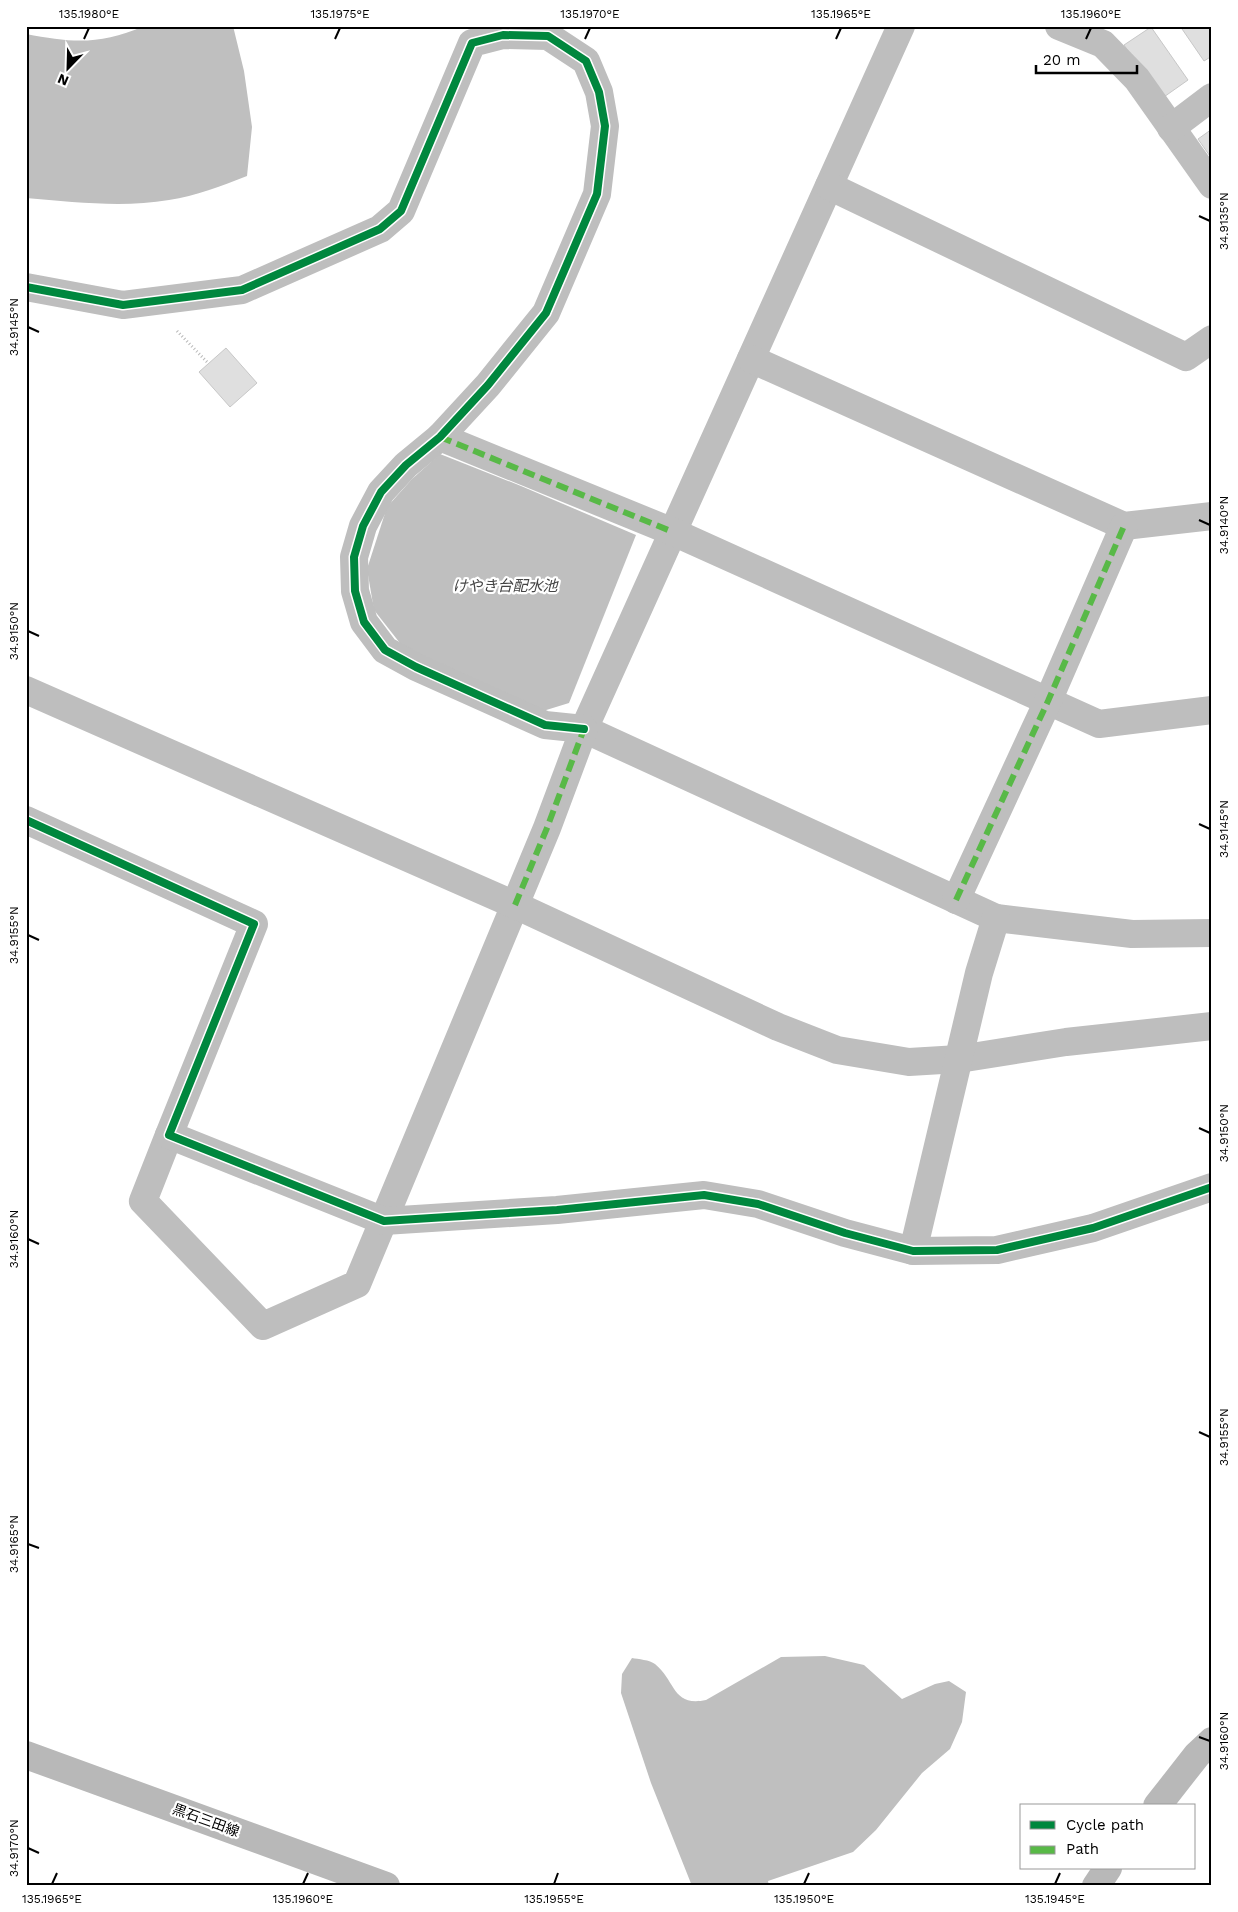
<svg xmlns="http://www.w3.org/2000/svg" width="1238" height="1912" font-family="'Work Sans','Noto Sans JP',sans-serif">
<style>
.water{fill:#bfbfbf}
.building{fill:#dfdfdf;stroke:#c7c7c7}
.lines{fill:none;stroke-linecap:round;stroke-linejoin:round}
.path{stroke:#b9b9b9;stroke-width:3;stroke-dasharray:1 2.5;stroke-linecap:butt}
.street{stroke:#bebebe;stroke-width:28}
.secondary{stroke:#b8b8b8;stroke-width:28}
.quiet{stroke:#58b947;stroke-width:6;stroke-dasharray:12 6;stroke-linecap:butt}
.cycleway-casing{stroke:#fff;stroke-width:11}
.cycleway{stroke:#00873e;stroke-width:8}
.ticks{fill:none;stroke:#000;stroke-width:2}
.labels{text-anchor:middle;stroke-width:4.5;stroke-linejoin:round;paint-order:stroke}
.street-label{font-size:14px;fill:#000;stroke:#fff}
.water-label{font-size:15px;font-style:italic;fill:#444;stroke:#fff}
.neatline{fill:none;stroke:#000;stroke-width:2}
.ticks-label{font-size:12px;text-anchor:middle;fill:#000}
</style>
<rect width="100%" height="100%" fill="#fff"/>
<g class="water">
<path d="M 144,26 L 233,26 L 244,71 L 252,127 L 247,176 C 221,186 196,196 169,200 C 122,208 74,202 26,198 L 26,34 C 73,43 100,45 144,26 Z"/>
<path d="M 440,454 L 521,486 L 636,535 L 569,703 L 543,711 L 403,647 L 374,610 L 367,569 L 387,507 L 412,479 Z"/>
<path d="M 825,1656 L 864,1665 L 902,1699 L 935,1684 L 949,1681 L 966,1692 L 962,1722 L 950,1749 L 922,1773 L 876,1830 L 853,1852 L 768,1881 L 769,1886 L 692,1886 L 651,1783 L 621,1693 L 622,1674 L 632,1658 C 638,1659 650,1660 655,1664 C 676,1681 672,1707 706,1700 L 781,1657 Z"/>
</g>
<g class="building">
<path d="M 1180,26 L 1212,26 L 1212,56 L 1204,61 Z"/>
<path d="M 1151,27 L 1188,80 L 1161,99 L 1124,45 Z"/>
<path d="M 1212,129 L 1212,159 L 1198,139 Z"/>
<path d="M 226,348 L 257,383 L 230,407 L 199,372 Z"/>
</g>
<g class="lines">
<path class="path" d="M 177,331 L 208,363"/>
<g class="street">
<path d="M 901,26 L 584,729 L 996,918 L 1132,934 L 1212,933"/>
<path d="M 1059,26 L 1103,44 L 1137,79 L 1212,185"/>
<path d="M 1171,128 L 1212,97"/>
<path d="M 829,186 L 1186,357 L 1212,339"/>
<path d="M 26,287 L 123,305 L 242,290 L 380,229 L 401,211 L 472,43 L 503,35 L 548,36 L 586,61 L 599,92 L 605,126 L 597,194 L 546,313 L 488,385 L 440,437 L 406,465 L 381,492 L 363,526 L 354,557 L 355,591 L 364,622 L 385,650 L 416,667 L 545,725 L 584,729 L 547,828 L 357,1284 L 263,1326 L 143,1201 L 169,1135"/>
<path d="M 751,359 L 1124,526 L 1212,516"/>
<path d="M 440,437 L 673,532 L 1099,724 L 1212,710"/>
<path d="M 26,690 L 515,905 L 778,1027 L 837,1050 L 909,1062 L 959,1059 L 1066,1042 L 1212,1026"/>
<path d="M 26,820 L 254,924 L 169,1135 L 384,1221 L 557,1210 L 704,1195 L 758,1204 L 845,1233 L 913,1251 L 997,1250 L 1093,1228 L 1212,1187"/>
<path d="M 956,900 L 1048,701 L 1124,526"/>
<path d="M 913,1251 L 979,973 L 996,918"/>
</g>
<g class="secondary">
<path d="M 26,1755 L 386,1886"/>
<path d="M 1157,1806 L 1197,1755 L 1212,1741"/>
<path d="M 1096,1886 L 1108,1868"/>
</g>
<g class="quiet">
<path d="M 440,437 L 673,532"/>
<path d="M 956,900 L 1048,701 L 1124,526"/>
<path d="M 515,905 L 547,828 L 584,729"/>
</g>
<defs>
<g id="cycleway">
<path d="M 26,287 L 123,305 L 242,290 L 380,229 L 401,211 L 472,43 L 503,35 L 548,36 L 586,61 L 599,92 L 605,126 L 597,194 L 546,313 L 488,385 L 440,437 L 406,465 L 381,492 L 363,526 L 354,557 L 355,591 L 364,622 L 385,650 L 416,667 L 545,725 L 584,729"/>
<path d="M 26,820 L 254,924 L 169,1135 L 384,1221 L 557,1210 L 704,1195 L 758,1204 L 845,1233 L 913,1251 L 997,1250 L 1093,1228 L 1212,1187"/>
</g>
</defs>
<use href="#cycleway" class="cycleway-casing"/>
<use href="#cycleway" class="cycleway"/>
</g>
<path class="ticks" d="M 84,39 L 89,28M 335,39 L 340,28M 585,39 L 590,28M 836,39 L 841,28M 1086,39 L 1091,28M 1199,216 L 1210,221M 28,327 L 39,332M 1199,520 L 1210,525M 28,631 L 39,636M 1199,824 L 1210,829M 28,935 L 39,940M 1199,1128 L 1210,1133M 28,1239 L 39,1244M 1199,1432 L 1210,1437M 28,1544 L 39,1548M 1199,1737 L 1210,1741M 28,1848 L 39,1853M 52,1884 L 57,1873M 303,1884 L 308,1873M 554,1884 L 558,1873M 804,1884 L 809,1873M 1055,1884 L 1060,1873"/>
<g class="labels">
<g class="street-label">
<text transform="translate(206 1820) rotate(20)" y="5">黒石三田線</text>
</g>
<g class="water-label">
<text x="505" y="591">けやき台配水池</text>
</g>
</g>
<rect width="1238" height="1912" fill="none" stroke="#ffffff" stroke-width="55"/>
<rect x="1020" y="1804" width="175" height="65" fill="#ffffff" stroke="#999999"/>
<rect x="1030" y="1821" width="25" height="8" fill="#00873e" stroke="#999999"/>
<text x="1066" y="1830" font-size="15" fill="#000000">Cycle path</text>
<rect x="1030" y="1846" width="25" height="8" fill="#58b947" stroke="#999999"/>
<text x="1066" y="1854" font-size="15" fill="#000000">Path</text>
<g transform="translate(68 68) rotate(203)" stroke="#ffffff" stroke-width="4" paint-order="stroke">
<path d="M0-4L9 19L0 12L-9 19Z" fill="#000000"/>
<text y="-8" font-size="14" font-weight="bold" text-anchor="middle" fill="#000000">N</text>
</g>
<path d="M1036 65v8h101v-8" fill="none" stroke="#000000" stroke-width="2.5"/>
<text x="1043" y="65" font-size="15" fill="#000000" stroke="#ffffff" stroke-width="4" paint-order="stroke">20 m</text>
<rect x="28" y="28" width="1182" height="1856" class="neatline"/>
<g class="ticks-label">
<text x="89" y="18">135.1980°E</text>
<text x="340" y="18">135.1975°E</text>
<text x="590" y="18">135.1970°E</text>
<text x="841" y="18">135.1965°E</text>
<text x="1091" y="18">135.1960°E</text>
<text transform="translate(1224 221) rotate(-90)" y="4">34.9135°N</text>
<text transform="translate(14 327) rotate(-90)" y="4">34.9145°N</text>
<text transform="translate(1224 525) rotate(-90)" y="4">34.9140°N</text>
<text transform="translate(14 631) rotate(-90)" y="4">34.9150°N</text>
<text transform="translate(1224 829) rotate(-90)" y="4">34.9145°N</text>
<text transform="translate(14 935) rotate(-90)" y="4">34.9155°N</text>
<text transform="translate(1224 1133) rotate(-90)" y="4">34.9150°N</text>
<text transform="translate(14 1239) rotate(-90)" y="4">34.9160°N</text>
<text transform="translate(1224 1437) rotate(-90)" y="4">34.9155°N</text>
<text transform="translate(14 1544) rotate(-90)" y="4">34.9165°N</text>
<text transform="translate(1224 1741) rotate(-90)" y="4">34.9160°N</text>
<text transform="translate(14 1848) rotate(-90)" y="4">34.9170°N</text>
<text x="52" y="1903">135.1965°E</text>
<text x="303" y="1903">135.1960°E</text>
<text x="554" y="1903">135.1955°E</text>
<text x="804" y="1903">135.1950°E</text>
<text x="1055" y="1903">135.1945°E</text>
</g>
</svg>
